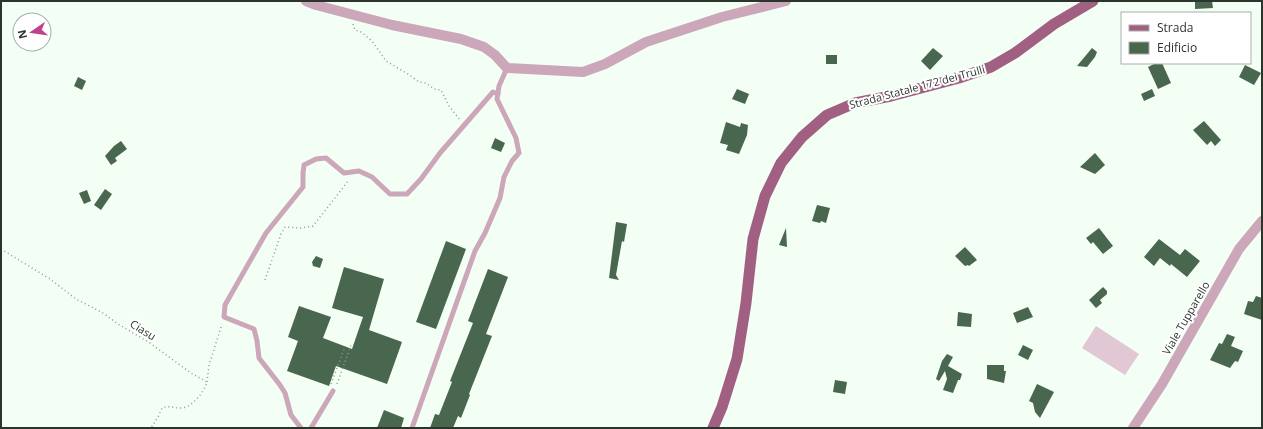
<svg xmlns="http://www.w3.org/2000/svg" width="1263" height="429" font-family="'Open Sans',sans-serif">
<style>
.green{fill:#e2c7d4}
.building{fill:#49664e}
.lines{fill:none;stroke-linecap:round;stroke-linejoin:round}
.path{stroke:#909b92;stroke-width:1.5;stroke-dasharray:1 3;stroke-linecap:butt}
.service{stroke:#cca7b9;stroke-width:5}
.minor{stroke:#cca7b9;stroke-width:10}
.primary{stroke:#a16082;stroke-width:11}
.labels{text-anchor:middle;stroke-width:4;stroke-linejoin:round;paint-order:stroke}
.street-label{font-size:11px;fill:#2b352c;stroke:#fff}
</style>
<rect width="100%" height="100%" fill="#f3fef5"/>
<path class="green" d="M 1096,326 L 1139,354 L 1125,375 L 1082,348 Z"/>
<g class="building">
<path d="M 1195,1 L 1212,1 L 1213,8 L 1195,9 Z"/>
<path d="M 933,48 L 943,56 L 930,70 L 921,61 Z"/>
<path d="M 1092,48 L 1097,52 L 1095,57 L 1087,67 L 1077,66 Z"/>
<rect x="826" y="55" width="11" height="9"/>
<path d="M 1156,63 L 1162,63 L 1171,83 L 1158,89 L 1148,67 Z"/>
<path d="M 1245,65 L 1261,73 L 1254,85 L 1239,77 Z"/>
<path d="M 78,77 L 86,81 L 82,90 L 74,86 Z"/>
<path d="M 737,89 L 749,94 L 745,104 L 732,99 Z"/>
<path d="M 1152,89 L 1155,96 L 1144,101 L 1141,94 Z"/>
<path d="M 1204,121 L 1221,140 L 1215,146 L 1211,141 L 1207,145 L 1193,130 Z"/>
<path d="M 726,122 L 740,127 L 741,123 L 748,125 L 747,135 L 739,154 L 726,150 L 728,145 L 720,143 Z"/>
<path d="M 495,138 L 505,143 L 501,152 L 491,148 Z"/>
<path d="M 121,141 L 127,149 L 115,158 L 117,161 L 111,165 L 105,156 L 114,146 Z"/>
<path d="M 1095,153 L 1105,165 L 1095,174 L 1080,167 Z"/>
<path d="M 105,189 L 112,194 L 101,210 L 94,205 Z"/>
<path d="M 87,190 L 91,201 L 84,204 L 79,193 Z"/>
<path d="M 817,205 L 830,208 L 826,223 L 821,221 L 820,223 L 812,221 Z"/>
<path d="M 616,222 L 627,224 L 624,242 L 622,241 L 616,275 L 619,280 L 609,278 Z"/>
<path d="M 786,228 L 787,247 L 779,245 Z"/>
<path d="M 1099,228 L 1113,246 L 1103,254 L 1093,242 L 1091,244 L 1086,238 Z"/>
<path d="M 1159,239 L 1180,255 L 1185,249 L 1200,261 L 1187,277 L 1171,264 L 1170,266 L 1160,258 L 1154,266 L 1144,257 Z"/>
<path d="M 446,241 L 466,249 L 436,329 L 416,322 Z"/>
<path d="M 965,247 L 977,260 L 969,266 L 968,265 L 965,266 L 955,256 Z"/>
<path d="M 316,256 L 323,259 L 320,268 L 313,266 L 312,262 Z"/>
<path d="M 344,267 L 384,279 L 369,330 L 402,342 L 387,384 L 336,366 L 329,386 L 287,371 L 298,341 L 288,337 L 299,306 L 331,317 L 323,338 L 352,349 L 363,317 L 332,308 Z"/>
<path d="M 488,269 L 508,277 L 486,334 L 492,336 L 469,394 L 470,395 L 461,418 L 458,416 L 453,428 L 430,428 L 435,414 L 439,415 L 452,382 L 450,381 L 473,323 L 468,321 Z"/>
<path d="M 1103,287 L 1107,291 L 1107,294 L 1100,300 L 1102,303 L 1096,308 L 1089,300 Z"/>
<path d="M 1256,296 L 1262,298 L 1262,320 L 1244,314 L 1248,301 L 1253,302 Z"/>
<path d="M 1028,307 L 1033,317 L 1017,323 L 1013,313 Z"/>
<path d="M 958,312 L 972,314 L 971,327 L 957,326 Z"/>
<path d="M 1227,334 L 1235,337 L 1231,346 L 1243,351 L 1238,362 L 1235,361 L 1230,368 L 1210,360 L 1219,343 L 1222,344 Z"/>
<path d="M 1023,345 L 1033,350 L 1028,360 L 1018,355 Z"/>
<path d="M 947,354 L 953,357 L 948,366 L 962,374 L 960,380 L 958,380 L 953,393 L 943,390 L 947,379 L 945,371 L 939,381 L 936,379 L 942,361 Z"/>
<path d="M 987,365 L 1004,365 L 1004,371 L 1006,371 L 1004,383 L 987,379 Z"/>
<path d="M 835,380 L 847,382 L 845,394 L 833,392 Z"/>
<path d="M 1037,384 L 1054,392 L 1040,418 L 1035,412 L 1033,403 L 1029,401 Z"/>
<path d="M 384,410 L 404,418 L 401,428 L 377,428 Z"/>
</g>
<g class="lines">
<g class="path">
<path d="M 353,24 L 355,30 L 361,32 L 372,41 L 386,61 L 408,74 L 419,82 L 426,83 L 434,89 L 441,90 L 449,106 L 460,120"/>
<path d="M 1,249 L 50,279 L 76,299 L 103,313 L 118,324 L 150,343 L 191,373 L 207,382 C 204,392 192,408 181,408 C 173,408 169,405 162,408 L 158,417 L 151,428"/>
<path d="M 265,280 L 281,234 L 285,227 L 301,228 L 313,226 L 349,180"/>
<path d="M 207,382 L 209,365 L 222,324"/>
<path d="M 331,384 L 345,347"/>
<path d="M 337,384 L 351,345"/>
</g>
<g class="service">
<path d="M 301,428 L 291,415 L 285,393 L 280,385 L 259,358 L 257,341 L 254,329 L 224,317 L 225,305 L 266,233 L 303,187 L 303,173 L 304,165 L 316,159 L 326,158 L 344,173 L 359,171 L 372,177 L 390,194 L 407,194 L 421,179 L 440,153 L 493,92 L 498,94"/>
<path d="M 311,428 L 333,391"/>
<path d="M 412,428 L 475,251 L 485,233 L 500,198 L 504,177 L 512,161 L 519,153 L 516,138 L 497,99 L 499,86 L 507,68"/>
</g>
<g class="minor">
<path d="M 306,1 L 316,5 L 392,25 L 461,39 L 484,47 L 495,55 L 507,68 L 583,72 L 605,64 L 646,42 L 722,17 L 786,1"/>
<path d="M 1133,428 L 1162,384 L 1239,249 L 1262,221"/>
</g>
<path class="primary" d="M 713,428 L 722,407 L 737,359 L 746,303 L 753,239 L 765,196 L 781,163 L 802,137 L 827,115 L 855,103 L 891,96 L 959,78 L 991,67 L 1015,53 L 1054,24 L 1093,1"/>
</g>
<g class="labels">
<g class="street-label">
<text transform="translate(917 87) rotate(-15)" y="4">Strada Statale 172 dei Trulli</text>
<text transform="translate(1186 318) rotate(-60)" y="4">Viale Tupparello</text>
<text transform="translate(143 330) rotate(32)" y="4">Ciasu</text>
</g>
</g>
<rect width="1263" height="429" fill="none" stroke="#2b352c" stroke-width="4"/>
<rect x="1121" y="12" width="130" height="52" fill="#ffffff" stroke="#aaaeab"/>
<rect x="1129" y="25" width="20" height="6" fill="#a16082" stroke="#aaaeab"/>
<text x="1157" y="32" font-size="12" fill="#2b352c">Strada</text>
<rect x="1129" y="42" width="20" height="12" fill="#49664e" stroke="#aaaeab"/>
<text x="1157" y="52" font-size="12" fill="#2b352c">Edificio</text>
<g transform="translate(32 32) rotate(257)"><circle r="19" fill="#ffffff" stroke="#aaaeab"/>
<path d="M0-3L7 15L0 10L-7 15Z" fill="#c0418c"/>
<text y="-6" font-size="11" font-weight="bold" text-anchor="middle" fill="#2b352c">N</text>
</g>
</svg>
